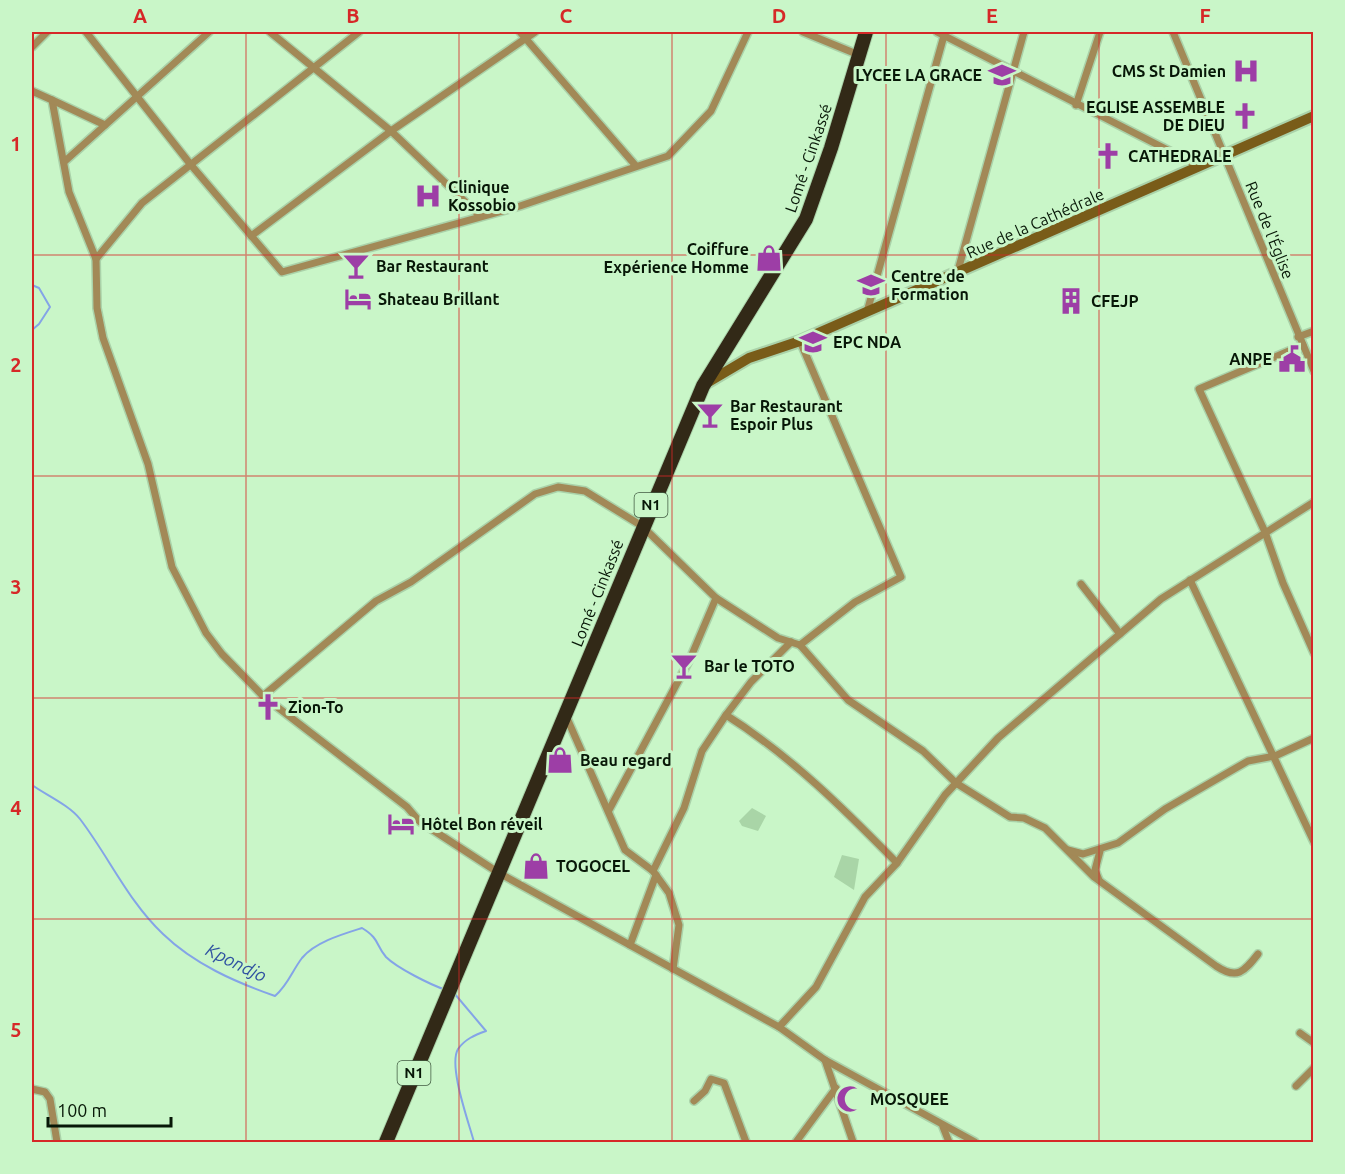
<svg xmlns="http://www.w3.org/2000/svg" width="1345" height="1174" font-family="Ubuntu,sans-serif">
<style>
.green{fill:#a9d5a7}
.lines{fill:none;stroke-linecap:round;stroke-linejoin:round}
.stream{stroke:#84a4e7;stroke-width:2}
.street-casing{stroke:#aad2a9;stroke-width:10}
.secondary-casing{stroke:#aad2a9;stroke-width:14}
.highway-casing{stroke:#aad2a9;stroke-width:16}
.street{stroke:#a28957;stroke-width:7}
.secondary{stroke:#795c19;stroke-width:10}
.highway{stroke:#322917;stroke-width:14}
.grid{fill:none;stroke:#d62828;stroke-width:1.5;stroke-opacity:0.55}
.labels{text-anchor:middle;stroke-width:6;stroke-linejoin:round;paint-order:stroke}
.shield{fill:#c9f6c8;stroke:#415a41;stroke-width:1.5}
.shield-label{font-size:15px;font-weight:bold;fill:#071707}
.poi-label{font-size:16px;font-weight:bold;fill:#071707;stroke:#c9f6c8;text-anchor:start}
.street-label{font-size:16px;fill:#071707;stroke:#c9f6c8}
.water-label{font-size:18px;font-style:italic;fill:#2f52a1;stroke:#c9f6c8}
.neatline{fill:none;stroke:#d62828;stroke-width:2}
.grid-label{font-size:20px;text-anchor:middle;font-weight:bold;fill:#d62828}
</style>
<rect width="100%" height="100%" fill="#c9f6c8"/>
<g class="green">
<path d="M 752,808 L 766,816 L 758,831 L 742,826 L 739,821 Z"/>
<path d="M 842,855 L 859,859 L 854,890 L 834,877 Z"/>
</g>
<g class="lines">
<g class="stream">
<path d="M 32,285 L 39,288 L 50,307 L 39,324 L 32,330"/>
<path d="M 32,785 C 46,795 69,805 80,819 C 109,857 128,901 163,934 C 194,964 235,982 275,996 C 288,985 292,971 302,958 C 315,942 343,934 362,928 C 380,939 375,944 386,957 C 397,968 431,985 446,990"/>
<path d="M 454,993 L 486,1031 C 475,1035 465,1039 458,1049 C 448,1066 469,1123 474,1142"/>
</g>
<defs>
<g id="street">
<path d="M 86,32 L 191,165 L 282,272 L 520,206 L 668,156 L 711,111 L 748,32"/>
<path d="M 270,32 L 391,131 L 480,216"/>
<path d="M 520,32 L 636,166"/>
<path d="M 803,32 L 859,55"/>
<path d="M 937,32 L 1199,166"/>
<path d="M 1173,32 L 1314,371"/>
<path d="M 32,47 L 47,32"/>
<path d="M 32,91 L 52,100 L 69,192 L 96,259 L 97,308 L 103,338 L 148,464 L 172,567 L 206,633 L 222,654 L 263,696 L 407,807 L 419,821 L 499,873 L 779,1027 L 825,1060 L 975,1142"/>
<path d="M 52,100 L 105,125"/>
<path d="M 1076,105 L 1100,32"/>
<path d="M 64,162 L 209,32"/>
<path d="M 251,236 L 391,131 L 535,32"/>
<path d="M 96,259 L 142,203 L 359,32"/>
<path d="M 957,274 L 1024,32"/>
<path d="M 867,312 L 945,32"/>
<path d="M 1298,337 L 1314,331"/>
<path d="M 1303,345 L 1199,389 L 1265,532 L 1283,583 L 1314,653"/>
<path d="M 1190,580 L 1314,842"/>
<path d="M 1081,584 L 1120,634"/>
<path d="M 791,642 L 751,682 L 726,715 C 791,756 844,809 897,863"/>
<path d="M 800,645 L 855,602 L 901,577 L 800,341"/>
<path d="M 263,696 L 376,601 L 411,582 L 535,494 L 558,487 L 585,491 L 642,526 L 716,598 L 778,638 L 800,645 L 848,700 L 923,751 L 956,783 L 1010,817 L 1024,818 L 1045,828 L 1094,877 L 1216,966 C 1237,980 1244,972 1258,954"/>
<path d="M 566,716 L 625,850 L 653,871 L 669,893 L 679,925 L 673,969"/>
<path d="M 609,810 L 690,659 L 716,598"/>
<path d="M 1068,850 L 1083,854 L 1118,843 L 1165,809 L 1248,761 L 1275,756 L 1314,738"/>
<path d="M 653,871 L 684,808 L 702,751 L 726,715"/>
<path d="M 1099,880 L 1095,870 L 1100,851"/>
<path d="M 630,945 L 656,875"/>
<path d="M 779,1027 L 816,987 L 865,897 L 897,863 L 945,795 L 998,738 L 1161,599 L 1314,502"/>
<path d="M 1300,1033 L 1314,1043"/>
<path d="M 825,1060 L 853,1142"/>
<path d="M 1296,1086 L 1314,1068"/>
<path d="M 32,1089 L 45,1092 L 50,1099 L 57,1142"/>
<path d="M 694,1101 L 705,1091 L 711,1079 L 724,1083 L 746,1142"/>
<path d="M 943,1127 L 949,1142"/>
<path d="M 796,1142 L 836,1088"/>
</g>
<path id="secondary" d="M 705,384 L 749,358 L 800,341 L 1314,116"/>
<path id="highway" d="M 386,1142 L 703,386 L 806,219 L 831,148 L 866,32"/>
</defs>
<use href="#street" class="street-casing"/>
<use href="#secondary" class="secondary-casing"/>
<use href="#highway" class="highway-casing"/>
<use href="#street" class="street"/>
<use href="#secondary" class="secondary"/>
<use href="#highway" class="highway"/>
</g>
<path class="grid" d="M 246,32 L 246,1142M 459,32 L 459,1142M 672,32 L 672,1142M 886,32 L 886,1142M 1099,32 L 1099,1142M 32,255 L 1314,255M 32,476 L 1314,476M 32,698 L 1314,698M 32,919 L 1314,919"/>
<defs>
<symbol id="hospital-bare" viewBox="-9 -9 18 18"><path d="M-5-5h3v3.5h4V-5h3V5h-3V1.5h-4V5h-3Z" fill="#9d3ea6" stroke="#c9f6c8" stroke-width="2.5" paint-order="stroke"/></symbol>
<symbol id="school-bare" viewBox="-9 -9 18 18"><path d="M0-5L7-2L0 1L-7-2ZM-4 1L0 2.5L4 1V4Q0 6-4 4Z" fill="#9d3ea6" stroke="#c9f6c8" stroke-width="2.5" paint-order="stroke"/></symbol>
<symbol id="church-bare" viewBox="-9 -9 18 18"><path d="M-1.2-6h2.4v3.5h3.3v2.4h-3.3V6h-2.4V-.1h-3.3v-2.4h3.3Z" fill="#9d3ea6" stroke="#c9f6c8" stroke-width="2.5" paint-order="stroke"/></symbol>
<symbol id="shop-bare" viewBox="-9 -9 18 18"><path d="M-5-2.5h2.3a2.7 3.5 0 0 1 5.4 0H5L5.5 6h-11ZM-1.5-2.5h3a1.5 2.3 0 0 0-3 0Z" fill="#9d3ea6" stroke="#c9f6c8" stroke-width="2.5" paint-order="stroke"/></symbol>
<symbol id="bar-bare" viewBox="-9 -9 18 18"><path d="M-6-5H6L.8 .8V4.5H3.5V6h-7V4.5H-.8V.8Z" fill="#9d3ea6" stroke="#c9f6c8" stroke-width="2.5" paint-order="stroke"/></symbol>
<symbol id="university-bare" viewBox="-9 -9 18 18"><path d="M0-5L7-2L0 1L-7-2ZM-4 1L0 2.5L4 1V4Q0 6-4 4Z" fill="#9d3ea6" stroke="#c9f6c8" stroke-width="2.5" paint-order="stroke"/></symbol>
<symbol id="hotel-bare" viewBox="-9 -9 18 18"><path d="M-6-4.5h1.5V1H6V5H4.5V3h-9V5H-6ZM-4 0a1.8 1.8 0 1 1 3.6 0ZM.5 0V-2.5h3Q6-2.5 6 0Z" fill="#9d3ea6" stroke="#c9f6c8" stroke-width="2.5" paint-order="stroke"/></symbol>
<symbol id="building-bare" viewBox="-9 -9 18 18"><path d="M-4-6H4V6H1V3H-1V6H-4ZM-2.5-4.3h1.7v1.8h-1.7ZM.8-4.3h1.7v1.8H.8ZM-2.5-1h1.7V.8h-1.7ZM.8-1h1.7V.8H.8Z" fill="#9d3ea6" stroke="#c9f6c8" stroke-width="2.5" paint-order="stroke"/></symbol>
<symbol id="civic-bare" viewBox="-9 -9 18 18"><path d="M-.6-6.5H3V-4.5H.6V-3L4-1V1h2V6H-6V1h2V-1L-.6-3ZM-1.2 2.5V6h2.4V2.5Z" fill="#9d3ea6" stroke="#c9f6c8" stroke-width="2.5" paint-order="stroke"/></symbol>
<symbol id="mosque-bare" viewBox="-9 -9 18 18"><path d="M3.5-4.9A6 6 0 1 0 3.5 4.9A5 5 0 1 1 3.5-4.9Z" fill="#9d3ea6" stroke="#c9f6c8" stroke-width="2.5" paint-order="stroke"/></symbol>
</defs>
<g fill-rule="evenodd">
<use href="#hospital-bare" x="1227" y="52" width="38" height="38"/>
<use href="#school-bare" x="983" y="56" width="38" height="38"/>
<use href="#church-bare" x="1226" y="97" width="38" height="38"/>
<use href="#church-bare" x="1089" y="137" width="38" height="38"/>
<use href="#hospital-bare" x="409" y="177" width="38" height="38"/>
<use href="#shop-bare" x="750" y="239" width="38" height="38"/>
<use href="#bar-bare" x="337" y="247" width="38" height="38"/>
<use href="#university-bare" x="852" y="266" width="38" height="38"/>
<use href="#hotel-bare" x="339" y="280" width="38" height="38"/>
<use href="#building-bare" x="1052" y="282" width="38" height="38"/>
<use href="#school-bare" x="794" y="323" width="38" height="38"/>
<use href="#civic-bare" x="1273" y="340" width="38" height="38"/>
<use href="#bar-bare" x="691" y="396" width="38" height="38"/>
<use href="#bar-bare" x="665" y="647" width="38" height="38"/>
<use href="#church-bare" x="249" y="688" width="38" height="38"/>
<use href="#shop-bare" x="541" y="741" width="38" height="38"/>
<use href="#hotel-bare" x="382" y="805" width="38" height="38"/>
<use href="#shop-bare" x="517" y="847" width="38" height="38"/>
<use href="#mosque-bare" x="831" y="1080" width="38" height="38"/>
</g>
<g class="labels">
<g class="shield">
<rect x="634.5" y="493" width="33" height="24" rx="4.5"/>
<rect x="397.5" y="1061" width="33" height="24" rx="4.5"/>
</g>
<g class="shield-label">
<text x="651" y="510">N1</text>
<text x="414" y="1078">N1</text>
</g>
<g class="poi-label">
<text x="1226" y="77" text-anchor="end">CMS St Damien</text>
<text x="982" y="81" text-anchor="end">LYCEE LA GRACE</text>
<text x="1225" y="113" text-anchor="end">EGLISE ASSEMBLE<tspan x="1225" dy="18">DE DIEU</tspan></text>
<text x="1128" y="162">CATHEDRALE</text>
<text x="448" y="193">Clinique<tspan x="448" dy="18">Kossobio</tspan></text>
<text x="749" y="255" text-anchor="end">Coiffure<tspan x="749" dy="18">Expérience Homme</tspan></text>
<text x="376" y="272">Bar Restaurant</text>
<text x="891" y="282">Centre de<tspan x="891" dy="18">Formation</tspan></text>
<text x="378" y="305">Shateau Brillant</text>
<text x="1091" y="307">CFEJP</text>
<text x="833" y="348">EPC NDA</text>
<text x="1272" y="365" text-anchor="end">ANPE</text>
<text x="730" y="412">Bar Restaurant<tspan x="730" dy="18">Espoir Plus</tspan></text>
<text x="704" y="672">Bar le TOTO</text>
<text x="288" y="713">Zion-To</text>
<text x="580" y="766">Beau regard</text>
<text x="421" y="830">Hôtel Bon réveil</text>
<text x="556" y="872">TOGOCEL</text>
<text x="870" y="1105">MOSQUEE</text>
</g>
<g class="street-label">
<text transform="translate(808 158) rotate(-71)" y="6">Lomé - Cinkassé</text>
<text transform="translate(1035 223) rotate(-24)" y="6">Rue de la Cathédrale</text>
<text transform="translate(1270 230) rotate(68)" y="6">Rue de l'Église</text>
<text transform="translate(597 593) rotate(-68)" y="6">Lomé - Cinkassé</text>
</g>
<g class="water-label">
<text transform="translate(236 963) rotate(26)" y="6">Kpondjo</text>
</g>
</g>
<rect width="1345" height="1174" fill="none" stroke="#c9f6c8" stroke-width="66"/>
<path d="M48 1117v9h123v-9" fill="none" stroke="#071707" stroke-width="3"/>
<text x="57" y="1117" font-size="18" fill="#071707" stroke="#c9f6c8" stroke-width="4.5" paint-order="stroke">100 m</text>
<rect x="33" y="33" width="1279" height="1108" class="neatline"/>
<g class="grid-label">
<text x="140" y="23">A</text>
<text x="353" y="23">B</text>
<text x="566" y="23">C</text>
<text x="779" y="23">D</text>
<text x="992" y="23">E</text>
<text x="1205" y="23">F</text>
<text x="16" y="151">1</text>
<text x="16" y="372">2</text>
<text x="16" y="594">3</text>
<text x="16" y="815">4</text>
<text x="16" y="1037">5</text>
</g>
</svg>
